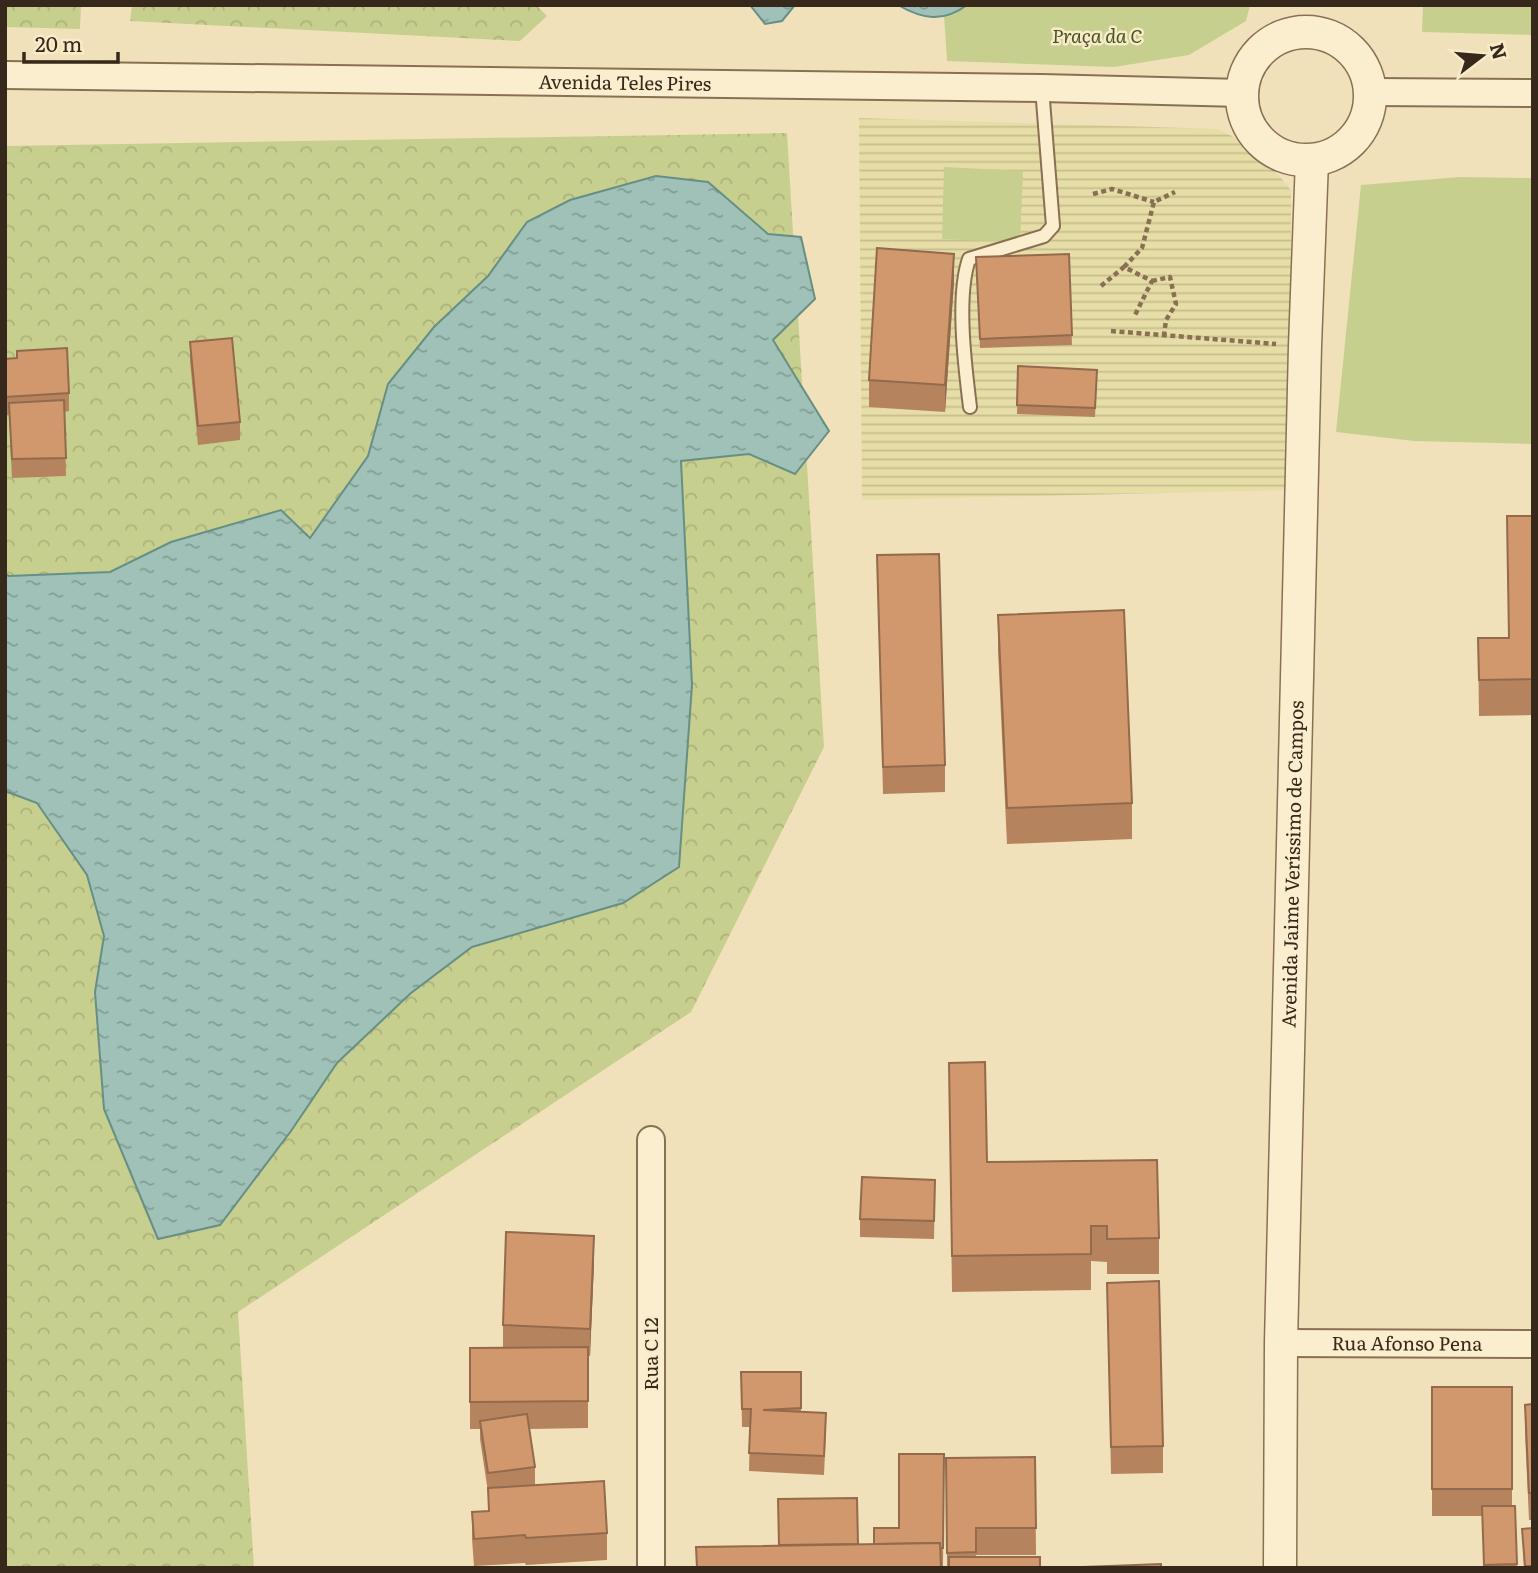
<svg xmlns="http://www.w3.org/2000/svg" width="1538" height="1573" font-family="Literata,serif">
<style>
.farmland{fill:url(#farmland-rules)}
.green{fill:#c7cf8e}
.forest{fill:url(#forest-crowns)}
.water{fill:url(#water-ripples);stroke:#668f85;stroke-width:2}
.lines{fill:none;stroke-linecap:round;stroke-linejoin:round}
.service-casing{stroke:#897053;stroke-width:16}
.minor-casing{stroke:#897053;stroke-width:30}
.tertiary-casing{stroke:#897053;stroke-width:35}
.path{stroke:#897053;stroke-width:4.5;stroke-dasharray:5 3.5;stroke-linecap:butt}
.service{stroke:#fbeece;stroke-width:12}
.minor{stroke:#fbeece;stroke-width:26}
.tertiary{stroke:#fbeece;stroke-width:32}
.wall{fill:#b5835e}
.shaded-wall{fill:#936a4c}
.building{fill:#d2986d;stroke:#936a4c;stroke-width:2}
.labels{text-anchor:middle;stroke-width:5;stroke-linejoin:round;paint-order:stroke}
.park-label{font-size:19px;font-style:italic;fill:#47541f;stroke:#f8ebca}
.street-label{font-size:19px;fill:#36281a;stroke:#f8ebca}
</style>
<defs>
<pattern id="farmland-rules" width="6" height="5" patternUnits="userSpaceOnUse" patternTransform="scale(1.75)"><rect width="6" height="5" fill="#e7dda7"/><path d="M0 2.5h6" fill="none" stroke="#c7be8f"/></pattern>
<pattern id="forest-crowns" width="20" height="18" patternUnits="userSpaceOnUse" patternTransform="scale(1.75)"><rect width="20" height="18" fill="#c7cf8e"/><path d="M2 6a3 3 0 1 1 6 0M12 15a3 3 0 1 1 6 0" fill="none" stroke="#acb27a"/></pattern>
<pattern id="water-ripples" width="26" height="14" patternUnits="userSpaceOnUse" patternTransform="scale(1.75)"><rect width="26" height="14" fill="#9fc1b7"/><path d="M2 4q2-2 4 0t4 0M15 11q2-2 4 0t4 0" fill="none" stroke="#829d94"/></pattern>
</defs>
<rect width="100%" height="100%" fill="#f1e1ba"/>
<path class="farmland" d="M 859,118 L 1218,129 L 1257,149 L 1291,190 L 1291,490 L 862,500 Z"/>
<g class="green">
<path d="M 967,5 L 1250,5 L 1246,21 L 1189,55 L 1114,67 L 947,61 L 944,15 Z"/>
<path d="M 1423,5 L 1533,5 L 1533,35 L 1422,32 Z"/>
<path d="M 944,167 L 1023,171 L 1020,242 L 942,239 Z"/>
<path d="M 1460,177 L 1533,178 L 1533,444 L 1414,441 L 1336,432 L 1361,185 Z"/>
</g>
<g class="forest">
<path d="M 5,5 L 81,5 L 80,29 L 5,27 Z"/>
<path d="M 132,5 L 536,5 L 547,16 L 520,41 L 130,21 Z"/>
<path d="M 787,133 L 824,747 L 691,1012 L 238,1312 L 254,1568 L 5,1568 L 5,146 Z"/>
</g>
<g class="water">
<path d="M 750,5 L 795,5 L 782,21 L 765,24 Z"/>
<path d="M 898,5 L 967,5 C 943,23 922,19 898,5 Z"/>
<path d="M 656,176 L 708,182 L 768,234 L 801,237 L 815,299 L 773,340 L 829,431 L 795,474 L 749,454 L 681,461 L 692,685 L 679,867 L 623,903 L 472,947 L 411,993 L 337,1063 L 291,1131 L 220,1225 L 158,1239 L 104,1109 L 95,992 L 104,936 L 87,875 L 37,803 L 5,791 L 5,574 L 9,576 L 110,572 L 171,542 L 281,510 L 310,538 L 368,456 L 388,384 L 434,327 L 488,276 L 527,222 L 570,200 Z"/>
</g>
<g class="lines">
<defs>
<path id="service" d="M 970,407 C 965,366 956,297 969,259 L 1044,236 L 1053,226 L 1042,88"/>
<g id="minor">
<path id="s1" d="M 5,75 L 1042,88 L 1242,93"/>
<path d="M 1371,92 L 1533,93"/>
<path d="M 651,1140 L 651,1568"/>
<path id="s2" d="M 1281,1343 L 1533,1344"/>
</g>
<g id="tertiary">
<circle cx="1306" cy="96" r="64"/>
<path id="s3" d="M 1280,1568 L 1281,1343 L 1305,346 L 1312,160"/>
</g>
</defs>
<use href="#service" class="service-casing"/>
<use href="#minor" class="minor-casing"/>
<use href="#tertiary" class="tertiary-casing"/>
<g class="path">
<path d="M 1093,194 L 1112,189 L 1154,202"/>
<path d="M 1124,267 L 1142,248 L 1154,202 L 1175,192"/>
<path d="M 1152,281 L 1170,277 L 1176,304 L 1166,320 L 1164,335"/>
<path d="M 1101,286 L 1124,267 L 1152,281 L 1135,315"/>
<path d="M 1111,331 L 1276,344"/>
</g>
<use href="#service" class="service"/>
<use href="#minor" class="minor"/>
<use href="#tertiary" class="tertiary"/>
</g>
<g class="wall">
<path d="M 1069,254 L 1072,345 L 980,348 L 976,257 Z"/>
<path d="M 954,281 L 945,412 L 869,407 L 869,380 Z"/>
<path d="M 190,342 L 240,422 L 240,440 L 198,445 L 190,361 Z"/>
<path d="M 5,359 L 69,393 L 69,411 L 64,412 L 66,476 L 12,478 L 9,415 L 5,415 Z"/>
<path d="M 1018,366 L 1097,370 L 1095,417 L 1017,414 Z"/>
<path d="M 1507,516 L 1533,516 L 1533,715 L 1479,716 L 1478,638 L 1509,638 Z"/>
<path d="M 877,555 L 945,765 L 945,792 L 883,794 Z"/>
<path d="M 998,615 L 1132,803 L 1132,839 L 1007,844 L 998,651 Z"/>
<path d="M 949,1063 L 987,1162 L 1159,1238 L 1159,1274 L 1107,1274 L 1107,1262 L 1091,1261 L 1091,1290 L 952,1292 Z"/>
<path d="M 935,1180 L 934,1239 L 860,1237 L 860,1219 Z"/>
<path d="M 594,1263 L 590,1356 L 588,1356 L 588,1428 L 529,1429 L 535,1467 L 535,1485 L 607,1533 L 607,1560 L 526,1565 L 525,1563 L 474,1566 L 472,1539 L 472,1512 L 488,1511 L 488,1492 L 480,1439 L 480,1429 L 470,1429 L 470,1348 L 503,1348 L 503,1325 Z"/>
<path d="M 1107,1283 L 1163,1446 L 1163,1473 L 1111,1474 Z"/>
<path d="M 741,1372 L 801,1372 L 801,1412 L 826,1431 L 824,1475 L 749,1471 L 750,1427 L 742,1427 Z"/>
<path d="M 1432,1387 L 1512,1387 L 1512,1506 L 1515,1506 L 1517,1568 L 1484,1568 L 1482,1516 L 1432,1516 Z"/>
<path d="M 1533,1404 L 1533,1520 L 1529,1520 L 1525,1432 L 1525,1405 Z"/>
<path d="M 944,1454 L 943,1568 L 696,1568 L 858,1544 L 874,1544 L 899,1528 Z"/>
<path d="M 1035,1457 L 1036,1555 L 976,1555 L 976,1557 L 1040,1568 L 947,1568 L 946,1458 Z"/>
<path d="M 1533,1528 L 1533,1568 L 1524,1568 L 1522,1529 Z"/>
</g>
<g class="shaded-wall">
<path d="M 954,254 L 954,281 L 945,412 L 945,385 Z"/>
<path d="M 594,1236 L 594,1263 L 590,1356 L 590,1329 Z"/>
</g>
<g class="building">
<path d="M 877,248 L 954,254 L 945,385 L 869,380 Z"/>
<path d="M 1069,254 L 1072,335 L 980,339 L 976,257 Z"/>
<path d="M 232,338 L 240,422 L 198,426 L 190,342 Z"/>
<path d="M 67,348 L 69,393 L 5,397 L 5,359 L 17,358 L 17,351 Z"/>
<path d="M 1018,366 L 1097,370 L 1095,408 L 1017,405 Z"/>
<path d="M 64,400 L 66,458 L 12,459 L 9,403 Z"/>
<path d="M 1507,516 L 1533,516 L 1533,679 L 1479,680 L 1478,638 L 1509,638 Z"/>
<path d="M 939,554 L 945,765 L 883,767 L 877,555 Z"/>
<path d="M 1124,610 L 1132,803 L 1007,808 L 998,615 Z"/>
<path d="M 985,1062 L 987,1162 L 1157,1160 L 1159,1238 L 1107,1239 L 1107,1226 L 1091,1226 L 1091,1254 L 952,1256 L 949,1063 Z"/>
<path d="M 862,1177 L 935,1180 L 934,1221 L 860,1219 Z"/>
<path d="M 506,1232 L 594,1236 L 590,1329 L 503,1325 Z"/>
<path d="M 1159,1281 L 1163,1446 L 1111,1447 L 1107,1283 Z"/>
<path d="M 588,1347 L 588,1401 L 470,1402 L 470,1348 Z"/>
<path d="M 741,1372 L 801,1372 L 801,1408 L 763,1410 L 826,1413 L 824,1456 L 749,1453 L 751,1409 L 742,1409 Z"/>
<rect x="1432" y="1387" width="80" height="102"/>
<path d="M 1533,1404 L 1533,1493 L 1529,1493 L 1525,1405 Z"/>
<path d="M 527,1414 L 535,1467 L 488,1473 L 480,1421 Z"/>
<path d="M 899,1454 L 944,1454 L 943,1548 L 940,1548 L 940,1543 L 874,1544 L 874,1528 L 899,1528 Z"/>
<path d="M 1035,1457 L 1036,1528 L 976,1528 L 976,1552 L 947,1553 L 946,1458 Z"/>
<path d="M 604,1481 L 607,1533 L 526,1538 L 525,1535 L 474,1539 L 472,1512 L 489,1511 L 488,1488 Z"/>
<path d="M 857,1498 L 858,1544 L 779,1545 L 778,1499 Z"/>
<path d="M 1482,1506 L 1515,1506 L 1517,1564 L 1484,1565 Z"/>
<path d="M 1533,1528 L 1533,1566 L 1525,1566 L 1522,1529 Z"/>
<path d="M 940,1543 L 941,1568 L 697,1568 L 696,1547 Z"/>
<rect x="949" y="1557" width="91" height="11"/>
<path d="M 1161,1564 L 1161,1568 L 1083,1568 L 1083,1567 Z"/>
</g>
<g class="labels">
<g class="park-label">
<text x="1097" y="43">Praça da C</text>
</g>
<g class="street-label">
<text dy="7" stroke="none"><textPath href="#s1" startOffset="620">Avenida Teles Pires</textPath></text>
<text dy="7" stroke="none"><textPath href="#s3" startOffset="704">Avenida Jaime Veríssimo de Campos</textPath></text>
<text dy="7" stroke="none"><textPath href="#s2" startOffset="126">Rua Afonso Pena</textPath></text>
<text transform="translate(651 1354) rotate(-90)" y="7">Rua C 12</text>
</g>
</g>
<rect width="1538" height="1573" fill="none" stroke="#36281a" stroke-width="14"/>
<g transform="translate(1482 56) rotate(74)" stroke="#f8ebca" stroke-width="5" paint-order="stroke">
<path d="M0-5L12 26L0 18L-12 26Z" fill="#36281a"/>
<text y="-10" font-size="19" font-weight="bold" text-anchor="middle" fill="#36281a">N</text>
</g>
<path d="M24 52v10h94v-10" fill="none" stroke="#36281a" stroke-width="3.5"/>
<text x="35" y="52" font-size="21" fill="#36281a" stroke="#f8ebca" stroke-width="5" paint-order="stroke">20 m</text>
</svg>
